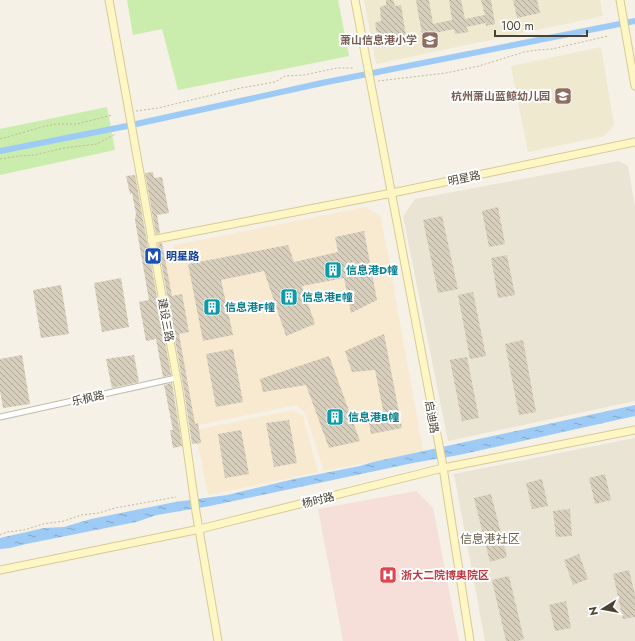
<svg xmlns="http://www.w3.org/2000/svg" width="635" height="641" font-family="Jost,'Noto Sans SC',sans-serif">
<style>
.residential{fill:#e9e4d4}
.commercial{fill:#f8ead0}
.education{fill:#efe9cf}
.medical{fill:#f6dfd9}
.green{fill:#caecac}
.water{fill:url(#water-ripples)}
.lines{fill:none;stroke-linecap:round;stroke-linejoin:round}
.canal{stroke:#9ecbf6;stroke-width:6}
.building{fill:url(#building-back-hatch)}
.street-casing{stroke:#c1baa8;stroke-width:7}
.secondary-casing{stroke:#d8cb92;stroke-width:9}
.path{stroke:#c4b898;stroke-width:1;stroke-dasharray:2 2;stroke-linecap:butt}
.street{stroke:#fff;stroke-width:5}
.secondary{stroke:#fff6c6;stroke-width:7}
.labels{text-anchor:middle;stroke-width:4;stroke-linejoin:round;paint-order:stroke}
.education-label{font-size:11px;font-weight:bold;fill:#785e54;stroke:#fff;text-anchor:end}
.street-label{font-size:11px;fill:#484235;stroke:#fff}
.transit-label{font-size:11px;font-weight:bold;fill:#164399;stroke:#fff;text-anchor:start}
.culture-label{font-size:11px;font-weight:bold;fill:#0d838f;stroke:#fff;text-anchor:start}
.health-label{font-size:11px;font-weight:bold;fill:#be3a42;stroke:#fff;text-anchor:start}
.neighbourhood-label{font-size:12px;fill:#6c614b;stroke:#fff}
</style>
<defs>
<pattern id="water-ripples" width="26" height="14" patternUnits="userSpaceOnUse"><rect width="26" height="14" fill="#9ecbf6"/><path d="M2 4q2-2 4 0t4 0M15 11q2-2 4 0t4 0" fill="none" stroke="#83a6c8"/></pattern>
<pattern id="building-back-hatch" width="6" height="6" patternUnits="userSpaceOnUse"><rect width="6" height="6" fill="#d7cebb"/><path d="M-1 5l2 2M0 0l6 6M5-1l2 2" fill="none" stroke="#b0a999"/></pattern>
</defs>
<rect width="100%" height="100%" fill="#f5f1e6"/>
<g class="residential">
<path d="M 619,161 L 628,166 L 635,207 L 635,401 L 448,441 L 403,216 L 415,199 Z"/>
<path d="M 635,438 L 635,641 L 485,641 L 454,474 Z"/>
</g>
<g class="commercial">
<path d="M 366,207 L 381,217 L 423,450 L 413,454 L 324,471 L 305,412 L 296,405 L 194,426 L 163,263 L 175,245 Z"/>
<path d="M 293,410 L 303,416 L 318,472 L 208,495 L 195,430 Z"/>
</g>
<g class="education">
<path d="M 364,0 L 600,0 L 603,16 L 376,64 Z"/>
<path d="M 601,47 L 614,125 L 604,136 L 528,152 L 511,66 Z"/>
</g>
<path class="medical" d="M 416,491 L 433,508 L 459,641 L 343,641 L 318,509 Z"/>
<g class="green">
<path d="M 127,0 L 338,0 L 349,56 L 178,90 L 162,29 L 133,35 Z"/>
<path d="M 107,107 L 115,150 L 0,175 L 0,129 Z"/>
</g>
<path class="water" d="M 635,405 L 635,416 L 459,455 L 413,463 L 210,506 L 157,515 L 136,522 L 26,544 L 10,548 L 0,549 L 0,538 L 44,528 L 64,527 L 91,519 L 175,502 L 227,495 L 294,479 L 360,466 L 373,462 Z"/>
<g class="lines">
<path class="canal" d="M 0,151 L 127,126 L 322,83 L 635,21"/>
</g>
<g class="building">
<path d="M 386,0 L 393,0 L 395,6 L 401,5 L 407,42 L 379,47 L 375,23 L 381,21 L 380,7 L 386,5 Z"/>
<path d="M 416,0 L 429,0 L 433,24 L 452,20 L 449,0 L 461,0 L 465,19 L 485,15 L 481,0 L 491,0 L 495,24 L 486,26 L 486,23 L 466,27 L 469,32 L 455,34 L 454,29 L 435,33 L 436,38 L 423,40 Z"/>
<path d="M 513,0 L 537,0 L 540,13 L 517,18 Z"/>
<path d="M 153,172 L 154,178 L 162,177 L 169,213 L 157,215 L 160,233 L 156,234 L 145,173 Z"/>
<path d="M 135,175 L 171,375 L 163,377 L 156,339 L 146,341 L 139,302 L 149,300 L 135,220 L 136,214 L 132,193 L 130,194 L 126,176 Z"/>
<path d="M 498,207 L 505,244 L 489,247 L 482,211 Z"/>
<path d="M 442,216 L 458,289 L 438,293 L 423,220 Z"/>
<path d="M 364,231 L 377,300 L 351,313 L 344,278 L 302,286 L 315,324 L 286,336 L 264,271 L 221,280 L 233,335 L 203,341 L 188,264 L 288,245 L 294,262 L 338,252 L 335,237 Z"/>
<path d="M 162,243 L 172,296 L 182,294 L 189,332 L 179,334 L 195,424 L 198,423 L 201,443 L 192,444 L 184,390 L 158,244 Z"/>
<path d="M 507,255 L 515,295 L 498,298 L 491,258 Z"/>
<path d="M 121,278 L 129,327 L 102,332 L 94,283 Z"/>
<path d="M 61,285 L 69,334 L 41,338 L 33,290 Z"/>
<path d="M 473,292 L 486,356 L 470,359 L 458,295 Z"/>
<path d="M 384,334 L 402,428 L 371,434 L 369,423 L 385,420 L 375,370 L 352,372 L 345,351 Z"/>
<path d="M 523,340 L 536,412 L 519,415 L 505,344 Z"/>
<path d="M 233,349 L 243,402 L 216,407 L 206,354 Z"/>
<path d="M 22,355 L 30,404 L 3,408 L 0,391 L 0,359 Z"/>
<path d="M 134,355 L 139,382 L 112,388 L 106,359 Z"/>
<path d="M 329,356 L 360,441 L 329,448 L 306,385 L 263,392 L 260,379 Z"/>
<path d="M 467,357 L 479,418 L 462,421 L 450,360 Z"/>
<path d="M 172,383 L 182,446 L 173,448 L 170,430 L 173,430 L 164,385 Z"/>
<path d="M 289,420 L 297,463 L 274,467 L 266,423 Z"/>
<path d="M 241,430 L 249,474 L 225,478 L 218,434 Z"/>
<path d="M 605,474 L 611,500 L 595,504 L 589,478 Z"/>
<path d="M 542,479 L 548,506 L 532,509 L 526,483 Z"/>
<path d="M 491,494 L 507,557 L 490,562 L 474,498 Z"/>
<path d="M 570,509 L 572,536 L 556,537 L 553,511 Z"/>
<path d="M 579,554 L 588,579 L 573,585 L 564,560 Z"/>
<path d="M 629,570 L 635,595 L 635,617 L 623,619 L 613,574 Z"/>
<path d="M 509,576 L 524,639 L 518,641 L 506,641 L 492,580 Z"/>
<path d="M 566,601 L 571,628 L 555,631 L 549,605 Z"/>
</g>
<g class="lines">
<defs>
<path id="street" d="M 0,417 L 176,378"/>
<g id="secondary">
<path d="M 109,0 L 179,391 L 196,512 L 218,641"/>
<path d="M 355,0 L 442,461 L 470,641"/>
<path d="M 620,0 L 635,86"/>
<path d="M 151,240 L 392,193 L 635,142"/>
<path d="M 0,570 L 200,529 L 443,468 L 635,430"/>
</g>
</defs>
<use href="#street" class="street-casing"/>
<use href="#secondary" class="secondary-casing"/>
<g class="path">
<path d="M 378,81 L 446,73 L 479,66 L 524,52 L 537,50 L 552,49 L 608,36"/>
<path d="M 136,111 L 158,108 L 241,88 L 275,82 L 285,76 L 304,75 L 337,68 L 353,68"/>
<path d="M 0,139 L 42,127 L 56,124 L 77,124 L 112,115"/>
<path d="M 0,159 L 19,156 L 35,155 L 64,148 L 97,144 L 115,134"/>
<path d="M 0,535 L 7,532 L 24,530 L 43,524 L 64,521 L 81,515 L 99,513 L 115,508 L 176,497"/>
</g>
<use href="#street" class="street"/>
<use href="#secondary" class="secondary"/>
</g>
<defs>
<symbol id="school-square" viewBox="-11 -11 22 22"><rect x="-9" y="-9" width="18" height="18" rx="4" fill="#8d6e63" stroke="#fff"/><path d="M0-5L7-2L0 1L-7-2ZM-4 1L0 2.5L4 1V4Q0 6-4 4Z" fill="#fff"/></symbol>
<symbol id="metro-square" viewBox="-11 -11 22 22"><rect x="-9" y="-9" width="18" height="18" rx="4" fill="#1a4fb4" stroke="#fff"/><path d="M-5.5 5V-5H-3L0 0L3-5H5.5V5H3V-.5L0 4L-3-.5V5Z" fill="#fff"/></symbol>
<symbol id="building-square" viewBox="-11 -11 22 22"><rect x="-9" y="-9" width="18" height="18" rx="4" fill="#0f9aa8" stroke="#fff"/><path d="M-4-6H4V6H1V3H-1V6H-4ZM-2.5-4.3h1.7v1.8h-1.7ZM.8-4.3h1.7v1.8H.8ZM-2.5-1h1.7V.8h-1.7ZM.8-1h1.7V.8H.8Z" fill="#fff"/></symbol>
<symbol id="hospital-square" viewBox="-11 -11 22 22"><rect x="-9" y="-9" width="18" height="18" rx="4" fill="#e0444e" stroke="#fff"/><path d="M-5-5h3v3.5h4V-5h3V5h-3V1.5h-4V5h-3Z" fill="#fff"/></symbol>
</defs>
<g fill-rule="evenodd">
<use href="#school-square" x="420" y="30" width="20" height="20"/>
<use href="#school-square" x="553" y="86" width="20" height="20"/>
<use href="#metro-square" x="143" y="246" width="20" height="20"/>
<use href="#building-square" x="323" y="260" width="20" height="20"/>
<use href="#building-square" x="279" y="287" width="20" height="20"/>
<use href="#building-square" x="202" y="297" width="20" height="20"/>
<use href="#building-square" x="325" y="407" width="20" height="20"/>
<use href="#hospital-square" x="378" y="565" width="20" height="20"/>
</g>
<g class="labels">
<g class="education-label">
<text x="417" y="44">萧山信息港小学</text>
<text x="550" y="100">杭州萧山蓝鲸幼儿园</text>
</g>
<g class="street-label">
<text transform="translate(464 178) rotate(-12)" y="4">明星路</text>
<text transform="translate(166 320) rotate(80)" y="4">建设三路</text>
<text transform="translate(88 398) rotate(-13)" y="4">乐枫路</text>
<text transform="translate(432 417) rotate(80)" y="4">启迪路</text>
<text transform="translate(318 500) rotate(-14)" y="4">杨时路</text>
</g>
<g class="transit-label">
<text x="166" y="260">明星路</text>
</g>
<g class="culture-label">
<text x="346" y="274">信息港D幢</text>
<text x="302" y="301">信息港E幢</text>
<text x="225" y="311">信息港F幢</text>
<text x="348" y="421">信息港B幢</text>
</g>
<g class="health-label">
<text x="401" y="579">浙大二院博奥院区</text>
</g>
<g class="neighbourhood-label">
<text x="490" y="543">信息港社区</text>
</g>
</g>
<g transform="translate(603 609) rotate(259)" stroke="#ffffff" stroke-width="3" paint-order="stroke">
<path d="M0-3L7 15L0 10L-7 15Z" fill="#484235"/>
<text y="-6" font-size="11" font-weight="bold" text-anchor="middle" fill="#484235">N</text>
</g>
<path d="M495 30v6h92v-6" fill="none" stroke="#484235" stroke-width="2"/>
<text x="501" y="30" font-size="12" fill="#484235" stroke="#ffffff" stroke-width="3" paint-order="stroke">100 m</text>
</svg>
